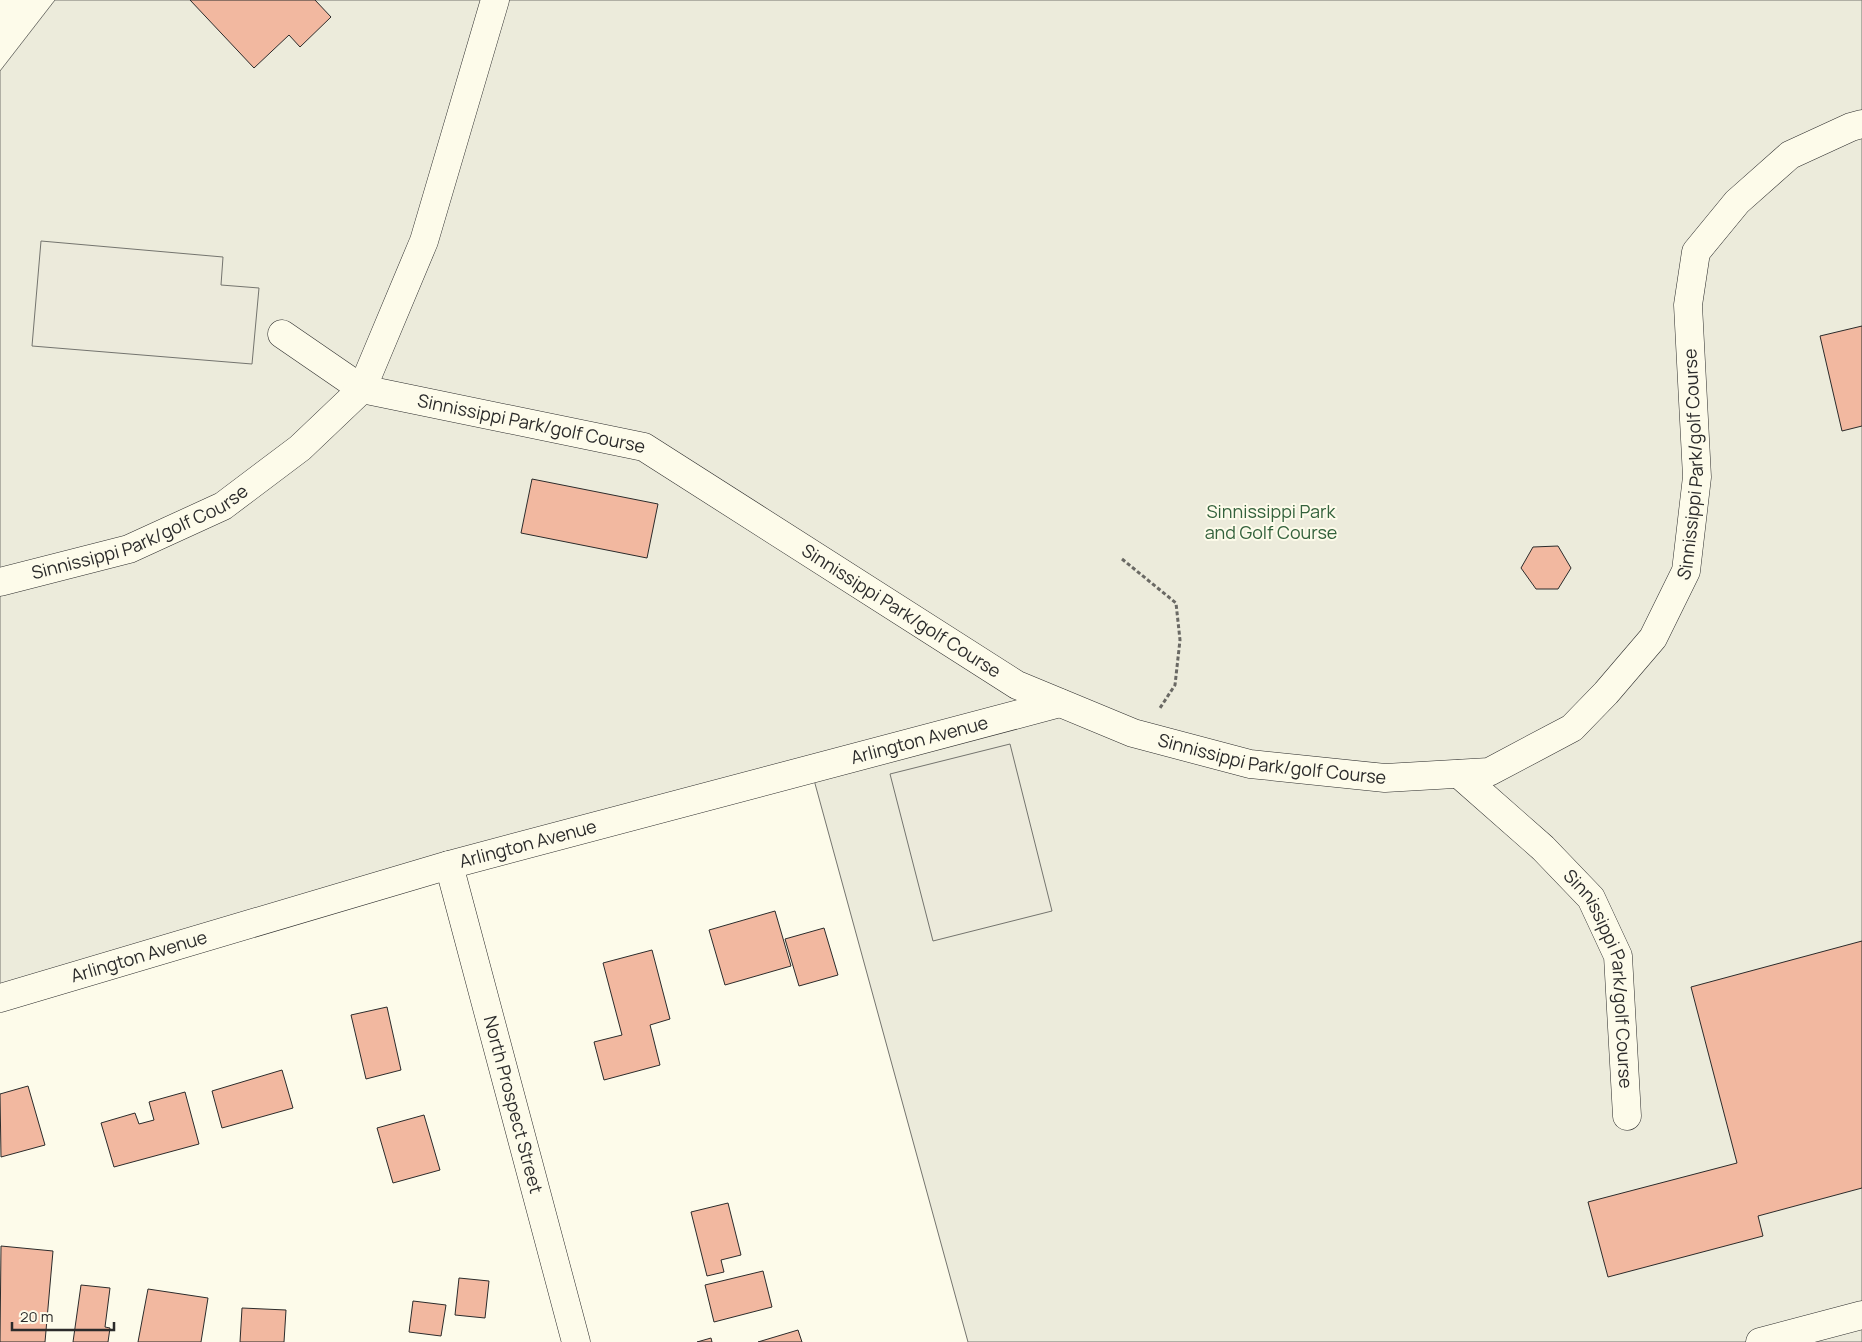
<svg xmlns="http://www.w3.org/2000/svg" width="1862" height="1342" font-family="Manrope,sans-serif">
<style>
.green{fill:#ecebdb;stroke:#74746e}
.parking{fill:#eceadb;stroke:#74746e}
.building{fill:#f2b8a0;stroke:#2b2b2b}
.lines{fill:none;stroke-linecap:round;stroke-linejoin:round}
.minor-casing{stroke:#2b2b2b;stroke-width:29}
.path{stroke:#6a6964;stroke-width:3;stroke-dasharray:4 2.5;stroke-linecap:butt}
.minor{stroke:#fdfbea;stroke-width:28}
.labels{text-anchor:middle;stroke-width:4;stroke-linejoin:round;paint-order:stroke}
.street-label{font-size:18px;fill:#2b2b2b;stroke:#fdfbea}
.park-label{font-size:18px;fill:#34623c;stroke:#fdfbea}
</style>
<rect width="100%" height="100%" fill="#fdfbea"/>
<path class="green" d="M 55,0 L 1862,0 L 1862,1342 L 968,1342 L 811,769 L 0,998 L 0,71 Z"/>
<g class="parking">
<path d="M 41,241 L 223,257 L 221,285 L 259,288 L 252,364 L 32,346 Z"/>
<path d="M 1010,744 L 1052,911 L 933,941 L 890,774 Z"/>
</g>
<g class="building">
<path d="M 190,0 L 315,0 L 331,17 L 300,47 L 289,35 L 254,68 Z"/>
<path d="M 1862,326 L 1862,426 L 1842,431 L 1820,336 Z"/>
<path d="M 532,479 L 658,504 L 647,558 L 521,533 Z"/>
<path d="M 1558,546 L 1571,568 L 1558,589 L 1536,589 L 1521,568 L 1533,547 Z"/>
<path d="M 775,911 L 791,966 L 725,985 L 709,930 Z"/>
<path d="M 824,928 L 838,975 L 799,986 L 785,939 Z"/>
<path d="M 1862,941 L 1862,1188 L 1758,1216 L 1763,1236 L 1608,1277 L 1588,1202 L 1737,1163 L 1691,987 Z"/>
<path d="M 652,950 L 670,1019 L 650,1025 L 660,1065 L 604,1080 L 594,1042 L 622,1035 L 603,963 Z"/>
<path d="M 387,1007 L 401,1070 L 366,1079 L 351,1015 Z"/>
<path d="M 282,1070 L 293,1108 L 222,1128 L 212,1091 Z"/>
<path d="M 28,1086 L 45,1145 L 1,1157 L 0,1094 Z"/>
<path d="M 185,1092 L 199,1144 L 114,1167 L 101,1123 L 135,1113 L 139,1124 L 154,1120 L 149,1102 Z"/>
<path d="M 424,1115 L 440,1170 L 393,1183 L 377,1128 Z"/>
<path d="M 728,1203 L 741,1255 L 721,1260 L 724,1272 L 707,1276 L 691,1212 Z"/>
<path d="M 1,1246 L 53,1251 L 45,1342 L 0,1342 Z"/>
<path d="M 763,1271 L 772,1307 L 714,1322 L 705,1285 Z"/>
<path d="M 459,1278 L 489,1281 L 485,1318 L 455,1315 Z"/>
<path d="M 81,1285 L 110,1288 L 105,1327 L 110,1328 L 108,1342 L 73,1342 Z"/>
<path d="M 148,1289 L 208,1298 L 201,1342 L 138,1342 Z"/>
<path d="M 413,1301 L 446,1305 L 441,1336 L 409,1332 Z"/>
<path d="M 242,1308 L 286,1310 L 284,1342 L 240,1342 Z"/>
<path d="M 798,1330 L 802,1342 L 758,1342 Z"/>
<path d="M 711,1338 L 712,1342 L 697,1342 Z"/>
</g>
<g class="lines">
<defs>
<g id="minor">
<path id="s1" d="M 282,334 L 362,389 L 644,447 L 1017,685 L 1133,733 L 1250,764 L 1385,778 L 1489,772 L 1572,728 L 1606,693 L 1653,638 L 1686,571 L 1697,477 L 1688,305 L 1696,252 L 1737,202 L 1790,155 L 1851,127 L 1862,124"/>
<path id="s2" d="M 0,582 L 129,549 L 223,506 L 300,448 L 362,389 L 424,241 L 495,0"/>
<path id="s3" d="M 1459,774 L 1543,848 L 1591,898 L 1618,956 L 1627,1116"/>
<path id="s4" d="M 449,865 L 576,1342"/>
<path id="s5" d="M 0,998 L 449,865 L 1060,703"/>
<path d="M 1760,1342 L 1862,1315"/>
</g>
</defs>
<use href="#minor" class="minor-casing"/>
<path class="path" d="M 1122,559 L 1176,603 L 1180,640 L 1175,685 L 1160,708"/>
<use href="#minor" class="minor"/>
</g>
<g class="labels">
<g class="street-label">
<text dy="6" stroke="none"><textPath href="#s1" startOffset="270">Sinnissippi Park/golf Course</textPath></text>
<text dy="6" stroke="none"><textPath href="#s1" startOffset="1711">Sinnissippi Park/golf Course</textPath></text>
<text dy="6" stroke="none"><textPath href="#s2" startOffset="149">Sinnissippi Park/golf Course</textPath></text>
<text dy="6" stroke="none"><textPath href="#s1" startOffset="690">Sinnissippi Park/golf Course</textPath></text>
<text dy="6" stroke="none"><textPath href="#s5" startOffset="955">Arlington Avenue</textPath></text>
<text dy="6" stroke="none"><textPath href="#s1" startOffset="1095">Sinnissippi Park/golf Course</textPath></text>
<text dy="6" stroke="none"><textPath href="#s5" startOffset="550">Arlington Avenue</textPath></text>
<text dy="6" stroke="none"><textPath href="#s5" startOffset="145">Arlington Avenue</textPath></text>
<text dy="6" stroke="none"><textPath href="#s3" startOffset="262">Sinnissippi Park/golf Course</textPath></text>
<text dy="6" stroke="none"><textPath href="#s4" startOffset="248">North Prospect Street</textPath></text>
</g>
<g class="park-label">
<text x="1271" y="518">Sinnissippi Park<tspan x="1271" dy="21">and Golf Course</tspan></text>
</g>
</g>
<path d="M12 1322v8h102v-8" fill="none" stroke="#2b2b2b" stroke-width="2.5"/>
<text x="20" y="1322" font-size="15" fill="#2b2b2b" stroke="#fdfbea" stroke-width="4" paint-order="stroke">20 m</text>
</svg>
